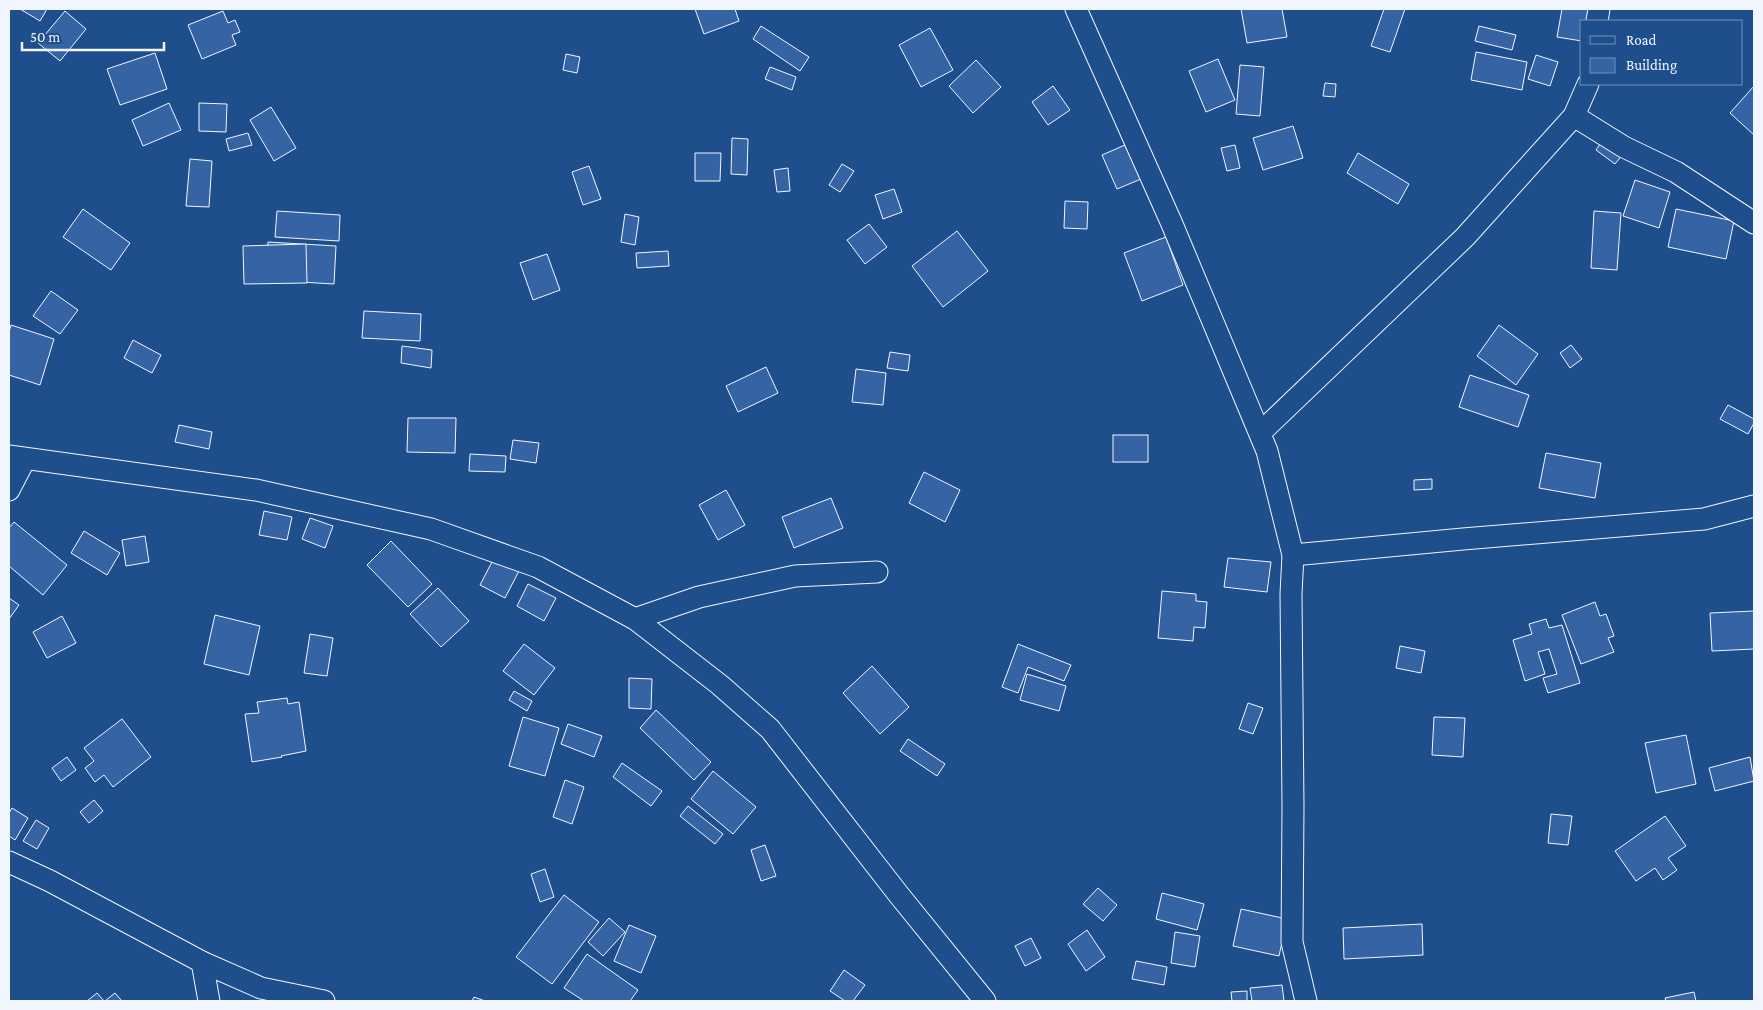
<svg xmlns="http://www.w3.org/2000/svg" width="1763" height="1010" font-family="'Crimson Pro',serif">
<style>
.building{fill:#3563a3;stroke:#f2f6ff}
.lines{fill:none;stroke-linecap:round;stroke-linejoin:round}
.minor-casing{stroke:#f2f6ff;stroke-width:23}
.minor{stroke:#1f4e8c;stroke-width:21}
</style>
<rect width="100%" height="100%" fill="#1f4e8c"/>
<g class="building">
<path d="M 20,9 L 47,9 L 40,21 Z"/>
<path d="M 695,9 L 735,9 L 739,21 L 704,34 Z"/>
<path d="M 1241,9 L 1282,9 L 1287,37 L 1247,43 Z"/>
<path d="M 1384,9 L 1405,9 L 1390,52 L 1371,46 Z"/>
<path d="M 1562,9 L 1590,9 L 1588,21 L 1582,21 L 1582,41 L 1557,37 Z"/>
<path d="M 65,11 L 86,29 L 60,61 L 38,43 Z"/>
<path d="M 223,11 L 228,23 L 235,20 L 240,32 L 232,35 L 236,45 L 202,59 L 188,25 Z"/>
<path d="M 761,26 L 809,57 L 800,71 L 753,39 Z"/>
<path d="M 1479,26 L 1516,35 L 1512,50 L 1475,41 Z"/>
<path d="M 930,28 L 953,70 L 921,87 L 899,45 Z"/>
<path d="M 1476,52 L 1527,62 L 1522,90 L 1471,80 Z"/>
<path d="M 155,53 L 167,89 L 120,105 L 107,69 Z"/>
<path d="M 566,54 L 580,57 L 577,73 L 563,70 Z"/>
<path d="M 1536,55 L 1558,62 L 1550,86 L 1528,79 Z"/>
<path d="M 1218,59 L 1235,100 L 1206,112 L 1189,71 Z"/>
<path d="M 976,60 L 1001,87 L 973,113 L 949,86 Z"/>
<path d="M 1240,65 L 1264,67 L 1260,116 L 1236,114 Z"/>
<path d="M 770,67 L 796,77 L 792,90 L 765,79 Z"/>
<path d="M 1325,83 L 1336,84 L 1335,97 L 1323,96 Z"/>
<path d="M 1053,86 L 1070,110 L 1048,125 L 1032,102 Z"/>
<path d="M 1754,86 L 1754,135 L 1730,113 Z"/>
<path d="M 169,103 L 181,130 L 143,146 L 132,120 Z"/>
<path d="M 199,103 L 227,104 L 226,132 L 199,131 Z"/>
<path d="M 271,107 L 296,148 L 274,161 L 250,120 Z"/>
<path d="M 1293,126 L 1303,158 L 1263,170 L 1253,138 Z"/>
<path d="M 248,133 L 252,145 L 229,151 L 226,139 Z"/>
<path d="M 1607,134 L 1627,149 L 1615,164 L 1596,150 Z"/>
<path d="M 732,138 L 748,139 L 747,175 L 731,174 Z"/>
<path d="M 1125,145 L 1141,179 L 1117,189 L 1102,155 Z"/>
<path d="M 1235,145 L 1240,168 L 1227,171 L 1221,148 Z"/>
<path d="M 695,153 L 721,153 L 720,181 L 695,181 Z"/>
<path d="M 1358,153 L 1409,184 L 1398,204 L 1347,173 Z"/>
<path d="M 190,159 L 212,161 L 209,207 L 186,206 Z"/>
<path d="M 842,164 L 854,171 L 840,192 L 829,185 Z"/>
<path d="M 589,166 L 601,199 L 583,205 L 572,172 Z"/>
<path d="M 788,168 L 790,191 L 777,192 L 774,170 Z"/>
<path d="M 1635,180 L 1670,192 L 1659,228 L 1623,216 Z"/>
<path d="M 894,189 L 902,212 L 883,219 L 875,195 Z"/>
<path d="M 1065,201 L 1088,202 L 1087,229 L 1064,228 Z"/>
<path d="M 83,209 L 130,243 L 111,270 L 63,237 Z"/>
<path d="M 1676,209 L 1734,221 L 1726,259 L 1668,247 Z"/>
<path d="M 277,211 L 340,215 L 339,241 L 275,237 Z"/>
<path d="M 1594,211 L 1621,213 L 1617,270 L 1591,268 Z"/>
<path d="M 625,214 L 639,217 L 635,245 L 621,242 Z"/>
<path d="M 869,224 L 887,247 L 865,264 L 847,240 Z"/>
<path d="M 957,231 L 988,271 L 943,307 L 912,266 Z"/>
<path d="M 1166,237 L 1183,285 L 1142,301 L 1124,253 Z"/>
<path d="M 268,242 L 336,246 L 334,284 L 266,280 Z"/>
<path d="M 306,244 L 307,283 L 244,284 L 243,246 Z"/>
<path d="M 668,251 L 669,266 L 637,268 L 636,253 Z"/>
<path d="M 547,254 L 560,290 L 533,300 L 520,263 Z"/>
<path d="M 51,291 L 78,310 L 60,334 L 33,316 Z"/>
<path d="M 364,311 L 421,314 L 420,341 L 362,338 Z"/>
<path d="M 11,325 L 54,339 L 40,385 L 9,375 L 9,332 Z"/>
<path d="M 1499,325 L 1538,354 L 1516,385 L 1477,356 Z"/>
<path d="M 133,340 L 161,355 L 152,373 L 124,358 Z"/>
<path d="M 1571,345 L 1582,359 L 1570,368 L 1560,353 Z"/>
<path d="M 402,346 L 432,350 L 431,368 L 401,363 Z"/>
<path d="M 890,352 L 910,355 L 908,371 L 887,368 Z"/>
<path d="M 766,367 L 778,393 L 738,412 L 726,386 Z"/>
<path d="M 856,369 L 886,373 L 883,405 L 852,402 Z"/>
<path d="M 1470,375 L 1529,395 L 1518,427 L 1459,407 Z"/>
<path d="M 1728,405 L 1754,419 L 1754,423 L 1748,434 L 1720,419 Z"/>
<path d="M 408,418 L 456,418 L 455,453 L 407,452 Z"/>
<path d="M 179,425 L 212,432 L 209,449 L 175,442 Z"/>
<rect x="1113" y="435" width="35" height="27"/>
<path d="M 513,440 L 539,443 L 536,463 L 510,459 Z"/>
<path d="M 1546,453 L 1601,463 L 1595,498 L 1539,488 Z"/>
<path d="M 470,454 L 506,456 L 505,472 L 469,471 Z"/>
<path d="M 924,472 L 960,490 L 945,522 L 909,503 Z"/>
<path d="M 1432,479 L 1432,489 L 1414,490 L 1414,480 Z"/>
<path d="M 726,490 L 745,525 L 718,540 L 699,505 Z"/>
<path d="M 831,498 L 843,528 L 794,548 L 782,517 Z"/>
<path d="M 264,511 L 292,517 L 287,540 L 259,535 Z"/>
<path d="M 310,518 L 333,526 L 325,548 L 302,539 Z"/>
<path d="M 14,522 L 67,565 L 43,595 L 9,566 L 9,528 Z"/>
<path d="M 84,531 L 120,553 L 107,575 L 71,553 Z"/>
<path d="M 145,536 L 149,562 L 126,566 L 122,540 Z"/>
<path d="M 391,541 L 432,584 L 408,607 L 367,565 Z"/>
<path d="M 494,558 L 519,571 L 505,598 L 480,585 Z"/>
<path d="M 1228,558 L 1271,562 L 1267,592 L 1224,587 Z"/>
<path d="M 528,584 L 556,598 L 544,621 L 517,606 Z"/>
<path d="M 438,588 L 469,621 L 441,647 L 410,614 Z"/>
<path d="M 1162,591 L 1196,594 L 1196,601 L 1207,602 L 1205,628 L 1194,627 L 1193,641 L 1158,638 Z"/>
<path d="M 9,598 L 19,605 L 9,619 Z"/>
<path d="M 1595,602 L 1600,616 L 1606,614 L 1614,636 L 1608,638 L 1614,652 L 1581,664 L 1562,615 Z"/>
<path d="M 1754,611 L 1754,649 L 1712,651 L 1710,613 Z"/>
<path d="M 215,615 L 260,626 L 249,675 L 204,664 Z"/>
<path d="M 62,616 L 76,643 L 47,658 L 33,632 Z"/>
<path d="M 1546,619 L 1549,628 L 1562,625 L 1580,683 L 1548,693 L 1543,678 L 1557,674 L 1549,649 L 1538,652 L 1545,674 L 1525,681 L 1513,640 L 1532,634 L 1529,624 Z"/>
<path d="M 310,634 L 333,638 L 327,676 L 304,673 Z"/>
<path d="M 524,644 L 555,668 L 534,695 L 503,671 Z"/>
<path d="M 1018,644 L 1071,665 L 1064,681 L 1028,667 L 1018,693 L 1002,687 Z"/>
<path d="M 1400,646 L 1425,651 L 1421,673 L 1396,668 Z"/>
<path d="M 872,666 L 909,707 L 880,734 L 843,693 Z"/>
<path d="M 1027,674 L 1066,686 L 1059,711 L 1020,700 Z"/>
<path d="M 629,678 L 652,679 L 651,709 L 629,708 Z"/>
<path d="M 514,691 L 532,701 L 527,711 L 509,700 Z"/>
<path d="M 287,698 L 288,704 L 299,702 L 306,751 L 281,756 L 282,757 L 252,762 L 245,714 L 259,713 L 257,702 Z"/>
<path d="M 1248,703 L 1263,708 L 1253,734 L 1239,729 Z"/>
<path d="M 656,710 L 711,762 L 694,780 L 640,728 Z"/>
<path d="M 523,717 L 559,728 L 545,776 L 509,766 Z"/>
<path d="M 1434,717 L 1465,718 L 1463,757 L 1432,755 Z"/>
<path d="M 122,719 L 151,757 L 113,787 L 104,775 L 95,782 L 85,768 L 94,761 L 84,748 Z"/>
<path d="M 568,724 L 602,736 L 594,757 L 561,744 Z"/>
<path d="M 1686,735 L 1696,784 L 1656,793 L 1645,743 Z"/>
<path d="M 908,739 L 945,764 L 937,776 L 900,751 Z"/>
<path d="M 67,757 L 76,770 L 61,781 L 52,768 Z"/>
<path d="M 1750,757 L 1754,781 L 1715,791 L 1709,768 Z"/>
<path d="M 622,763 L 662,791 L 651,806 L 613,777 Z"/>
<path d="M 713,771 L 756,807 L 733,834 L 691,799 Z"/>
<path d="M 565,780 L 584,787 L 572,824 L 553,817 Z"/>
<path d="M 94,800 L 103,811 L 89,823 L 80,812 Z"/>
<path d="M 688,806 L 723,834 L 715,844 L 680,816 Z"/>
<path d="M 12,808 L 28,818 L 15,840 L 9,836 L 9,813 Z"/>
<path d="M 1551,814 L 1572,816 L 1568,845 L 1548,843 Z"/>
<path d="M 1665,816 L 1686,846 L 1668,858 L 1677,870 L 1663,880 L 1655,868 L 1636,881 L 1615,851 Z"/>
<path d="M 36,820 L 49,828 L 37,849 L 23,841 Z"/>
<path d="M 765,845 L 776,876 L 761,881 L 751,850 Z"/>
<path d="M 545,869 L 554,897 L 540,902 L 531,874 Z"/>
<path d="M 1098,888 L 1117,905 L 1103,921 L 1083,904 Z"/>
<path d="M 1162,893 L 1204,904 L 1197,930 L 1156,919 Z"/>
<path d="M 564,895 L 599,922 L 552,984 L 516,957 Z"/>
<path d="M 1241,909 L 1287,919 L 1279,956 L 1233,946 Z"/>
<path d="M 609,918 L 625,932 L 603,956 L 588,942 Z"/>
<path d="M 1422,924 L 1423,955 L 1344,959 L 1343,928 Z"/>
<path d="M 629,925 L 656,936 L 641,973 L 614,961 Z"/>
<path d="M 1087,930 L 1105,957 L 1086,971 L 1068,944 Z"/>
<path d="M 1175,932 L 1200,936 L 1195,967 L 1171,963 Z"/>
<path d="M 1031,938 L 1041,958 L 1025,966 L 1015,946 Z"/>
<path d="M 587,954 L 638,990 L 630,1001 L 584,1001 L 564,988 Z"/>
<path d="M 1136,961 L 1167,967 L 1164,985 L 1132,979 Z"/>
<path d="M 844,970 L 865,985 L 853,1001 L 845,1001 L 830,991 Z"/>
<path d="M 1282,985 L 1284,1001 L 1252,1001 L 1250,988 Z"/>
<path d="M 1247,991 L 1247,1001 L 1232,1001 L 1231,992 Z"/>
<path d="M 1694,992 L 1696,1001 L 1666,1001 L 1665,998 Z"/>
<path d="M 97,993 L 104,1001 L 87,1001 Z"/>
<path d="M 115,993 L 122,1001 L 105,1001 Z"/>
<path d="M 474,997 L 485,1001 L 472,1001 Z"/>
</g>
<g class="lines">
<defs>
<g id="minor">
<path d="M 1076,9 L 1172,224 L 1267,451 L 1293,555 L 1291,594 L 1293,807 L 1292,942 L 1306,1001"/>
<path d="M 1597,21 L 1599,9"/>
<path d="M 1574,116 L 1624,147 L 1676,172 L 1754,223"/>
<path d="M 1260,433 L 1465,237 L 1574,116 L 1588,84"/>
<path d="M 9,456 L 256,490 L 431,529 L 538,567 L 635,619 L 720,685 L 770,729 L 899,895 L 985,1001"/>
<path d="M 9,490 L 25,459"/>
<path d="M 1293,555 L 1463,539 L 1704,519 L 1754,506"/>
<path d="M 635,619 L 699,597 L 795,576 L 877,572"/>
<path d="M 9,862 L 50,881 L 202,962 L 261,988 L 324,1001"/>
<path d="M 202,962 L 209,1001"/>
</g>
</defs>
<use href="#minor" class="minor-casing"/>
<use href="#minor" class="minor"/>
</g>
<rect width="1763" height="1010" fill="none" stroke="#f2f6ff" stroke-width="20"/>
<rect x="1580" y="20" width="162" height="65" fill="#1f4e8c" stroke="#7391ba"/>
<rect x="1590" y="36" width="25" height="8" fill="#1f4e8c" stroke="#7391ba"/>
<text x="1626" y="45" font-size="15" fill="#f2f6ff">Road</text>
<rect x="1590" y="58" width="25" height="15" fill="#3563a3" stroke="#7391ba"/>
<text x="1626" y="70" font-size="15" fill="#f2f6ff">Building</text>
<path d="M22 42v8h142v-8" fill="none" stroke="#f2f6ff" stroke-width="2.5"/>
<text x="30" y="42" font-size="15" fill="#f2f6ff" stroke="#1f4e8c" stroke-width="4" paint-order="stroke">50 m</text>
</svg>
